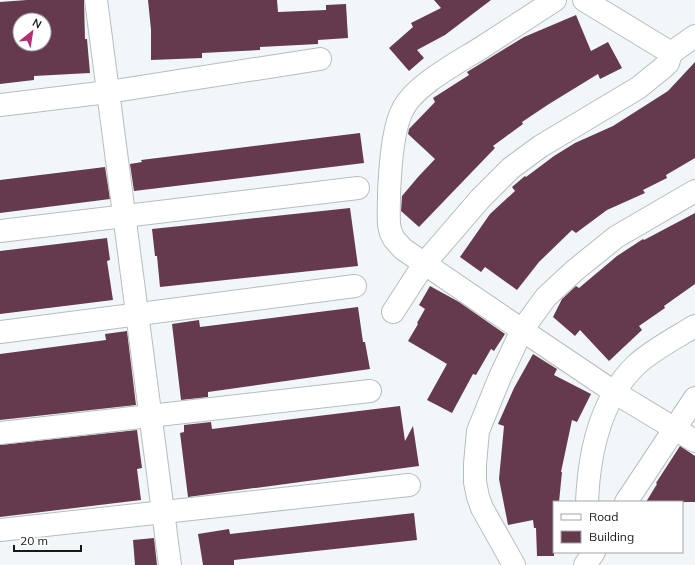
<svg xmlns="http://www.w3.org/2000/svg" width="695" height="565" font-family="Mulish,sans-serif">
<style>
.building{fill:#663a4d;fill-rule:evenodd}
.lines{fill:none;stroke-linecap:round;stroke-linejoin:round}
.minor-casing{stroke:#b6bdbe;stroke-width:24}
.minor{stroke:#fff;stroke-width:22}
</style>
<rect width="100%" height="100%" fill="#f1f7f9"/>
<g class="building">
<path d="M 27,0 L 84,0 L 85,39 L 87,39 L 90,73 L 34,76 L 34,80 L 0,84 L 0,2 ZM 20,20 L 44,20 L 44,44 L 20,44 Z"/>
<path d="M 148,0 L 277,0 L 278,12 L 326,10 L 326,5 L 346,4 L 348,38 L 318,40 L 318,44 L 260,47 L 260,50 L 202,53 L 202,58 L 151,60 L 151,30 Z"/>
<path d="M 434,0 L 491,0 L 445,35 L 417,50 L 424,58 L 409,71 L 389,48 L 413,27 L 411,23 L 441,8 Z"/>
<path d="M 576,15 L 591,51 L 608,42 L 622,68 L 600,79 L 598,74 L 549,104 L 522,122 L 523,124 L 493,146 L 495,148 L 419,227 L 401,211 L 402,196 L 418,177 L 435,159 L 408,134 L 409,129 L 435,102 L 433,98 L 469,75 L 467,72 L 524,37 Z"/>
<path d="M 695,62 L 695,158 L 666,175 L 667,178 L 643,190 L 645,193 L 607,210 L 576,233 L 572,230 L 539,262 L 517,290 L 485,267 L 481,272 L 460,257 L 490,214 L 515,191 L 512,187 L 525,176 L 526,177 L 554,156 L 575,143 L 613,126 L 668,91 Z"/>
<path d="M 360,133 L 364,163 L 134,191 L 130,164 L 142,162 L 141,160 Z"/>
<path d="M 105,167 L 110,199 L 0,213 L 0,180 Z"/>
<path d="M 350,208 L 358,266 L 160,287 L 157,256 L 155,256 L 152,229 Z"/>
<path d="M 695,213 L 695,284 L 664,306 L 665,308 L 639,326 L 642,330 L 609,361 L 580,330 L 575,336 L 553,317 L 562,299 L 576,286 L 579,288 L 617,256 L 643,239 L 644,240 Z"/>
<path d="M 107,238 L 110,260 L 107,261 L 113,300 L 0,314 L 0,251 Z"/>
<path d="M 430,286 L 459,302 L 505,334 L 494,351 L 491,349 L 476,375 L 473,374 L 452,413 L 427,400 L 447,364 L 408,341 L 418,324 L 417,323 L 425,309 L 419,305 Z"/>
<path d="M 358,307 L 363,342 L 365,342 L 370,369 L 208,392 L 208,397 L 181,400 L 172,324 L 199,320 L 200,327 Z"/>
<path d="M 127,331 L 136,405 L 0,420 L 0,354 L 106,340 L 105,334 Z"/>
<path d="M 533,354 L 557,369 L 554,375 L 591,394 L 577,422 L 572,420 L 561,472 L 562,472 L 559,502 L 554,502 L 554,556 L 537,556 L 536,528 L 534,528 L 533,520 L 508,525 L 499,479 L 504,426 L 498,424 L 514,388 Z"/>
<path d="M 400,406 L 405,441 L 413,426 L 419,466 L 188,497 L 180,433 L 184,432 L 184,425 L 211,422 L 212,429 Z"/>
<path d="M 137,430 L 142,468 L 137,469 L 141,500 L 0,517 L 0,445 Z"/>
<path d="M 680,446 L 695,456 L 695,502 L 646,502 L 657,484 L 656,483 Z"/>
<path d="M 414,513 L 417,540 L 234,560 L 234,565 L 203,565 L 198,534 L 229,529 L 230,534 Z"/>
<path d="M 154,538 L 157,565 L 135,565 L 133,540 Z"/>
</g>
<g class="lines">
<defs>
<g id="minor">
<path d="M 96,0 L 170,565"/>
<path d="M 671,53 L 695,36"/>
<path d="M 0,105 L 108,92 L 320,59"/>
<path d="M 695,191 L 616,237 L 574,271 L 546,297 L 522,330 L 614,392 L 695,441"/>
<path d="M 0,231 L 358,188"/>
<path d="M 393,312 L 424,264 L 480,199 L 511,168 L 541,146 L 638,88 L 664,67 L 668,63 L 671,53 L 584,0"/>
<path d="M 0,332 L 355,286"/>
<path d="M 0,433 L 370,391"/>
<path d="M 587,502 C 589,454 600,400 636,365 C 652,350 677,337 695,326"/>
<path d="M 626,502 L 695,398"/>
<path d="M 0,530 L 409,485"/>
<path d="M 514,565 L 482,508 L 478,497 L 475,482 L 475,464 L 478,431 L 500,377 L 522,330 L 403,249 L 394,239 L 391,233 L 389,225 C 388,198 390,135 402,111 C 413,86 457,63 481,48 C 506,32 530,16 555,0"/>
<path d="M 585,565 L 594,552"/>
</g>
</defs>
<use href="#minor" class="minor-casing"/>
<use href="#minor" class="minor"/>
</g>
<rect x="553" y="501" width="130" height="52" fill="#ffffff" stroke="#a2a3a3"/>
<rect x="561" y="514" width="20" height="6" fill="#ffffff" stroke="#a2a3a3"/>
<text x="589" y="521" font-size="12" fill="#161819">Road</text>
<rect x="561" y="531" width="20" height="12" fill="#663a4d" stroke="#a2a3a3"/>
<text x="589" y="541" font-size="12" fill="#161819">Building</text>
<g transform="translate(32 32) rotate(30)"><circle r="19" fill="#ffffff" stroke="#a2a3a3"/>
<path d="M0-3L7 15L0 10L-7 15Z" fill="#b42f74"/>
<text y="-6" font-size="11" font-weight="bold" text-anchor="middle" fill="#161819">N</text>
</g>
<path d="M14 545v6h67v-6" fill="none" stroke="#161819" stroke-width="2"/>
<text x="20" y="545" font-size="12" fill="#161819" stroke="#ffffff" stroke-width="3" paint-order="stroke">20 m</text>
</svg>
